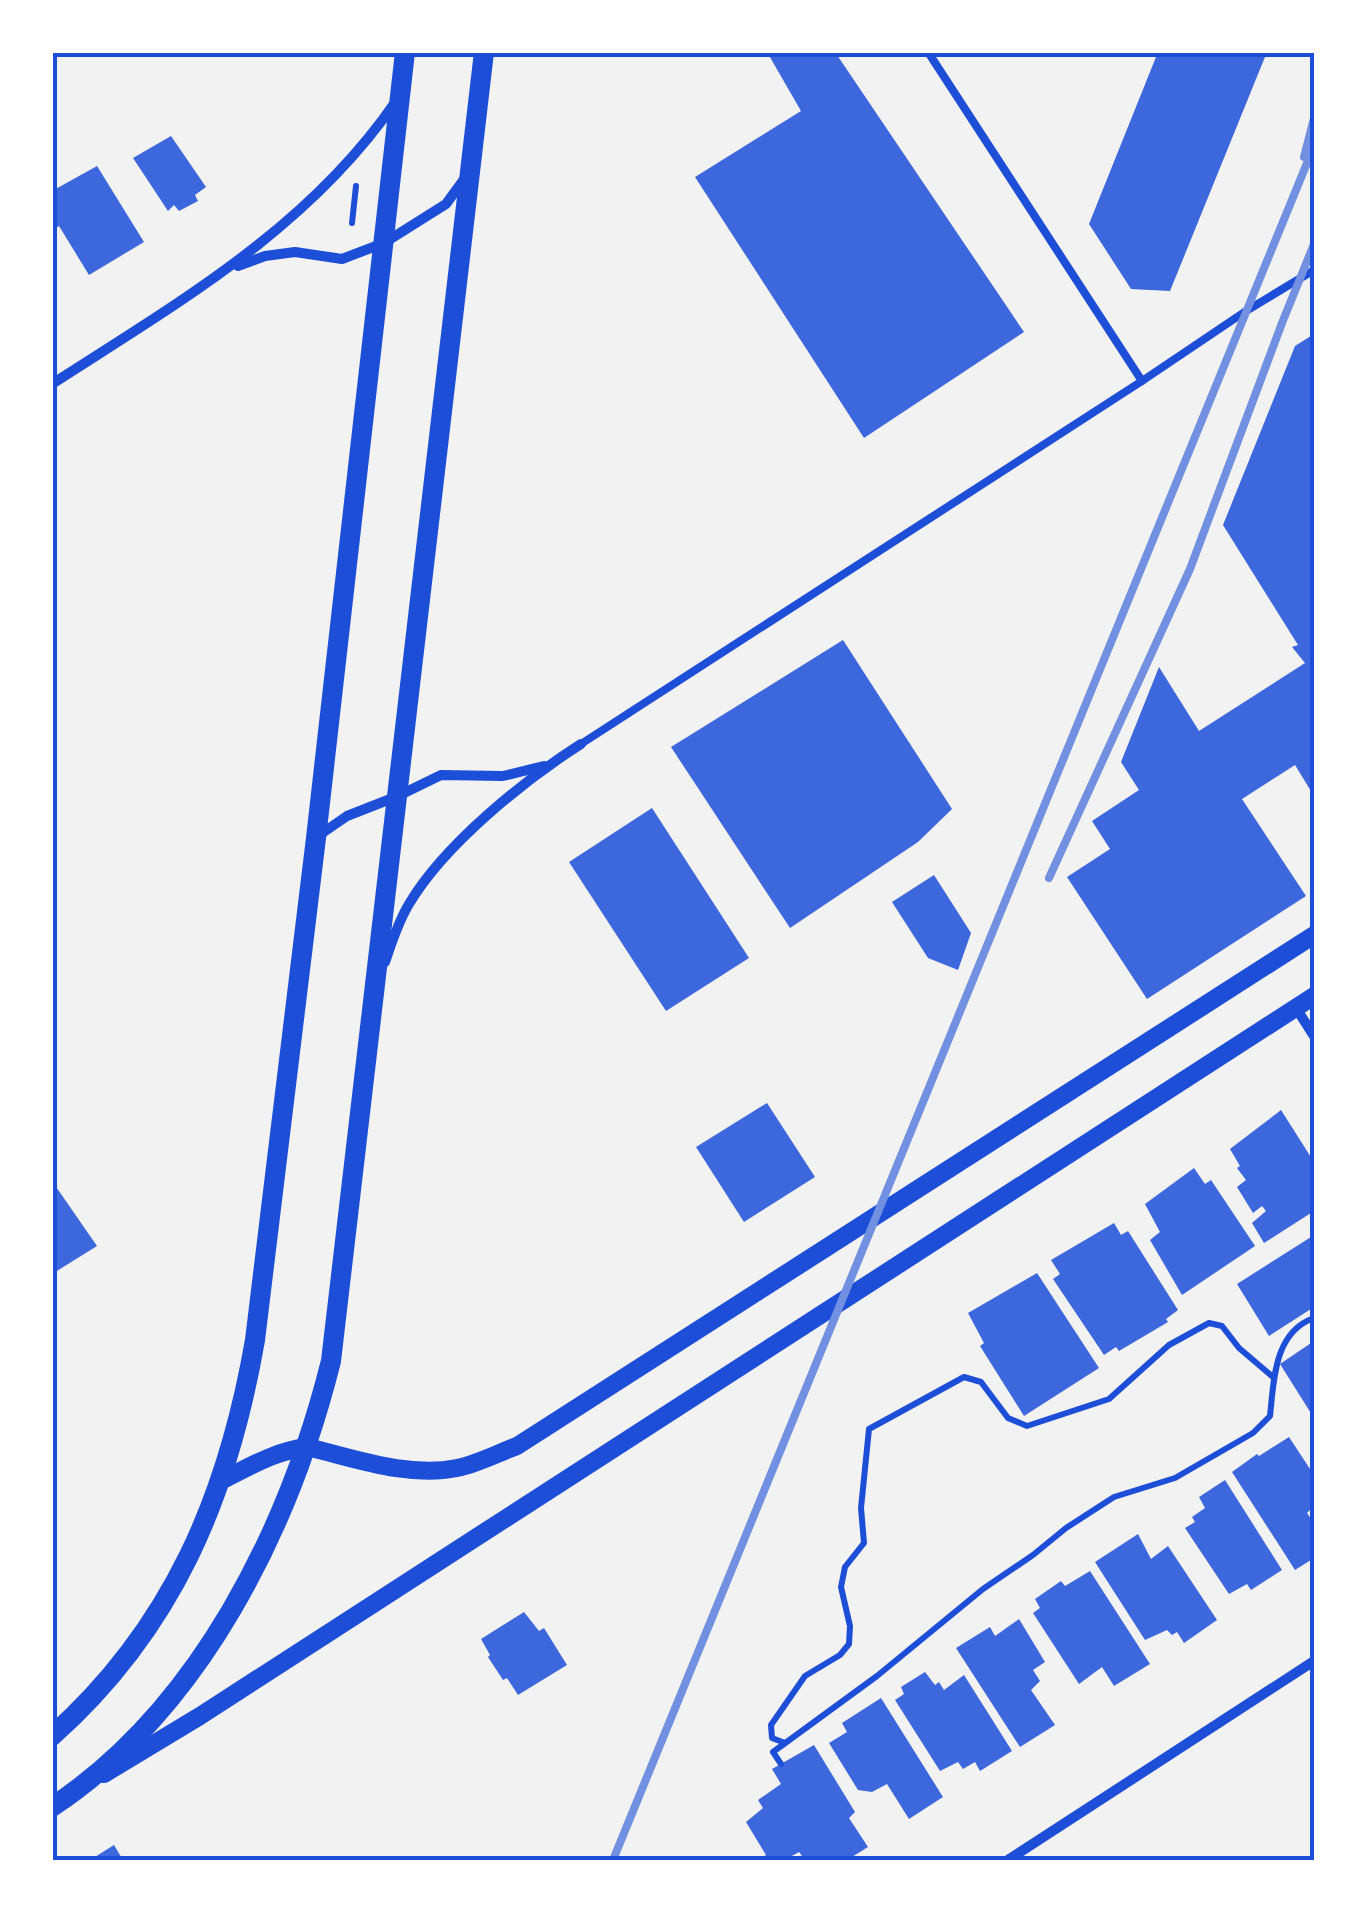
<svg xmlns="http://www.w3.org/2000/svg" width="1367" height="1913" font-family="Poppins,sans-serif">
<style>
.building{fill:#3d67dc}
.lines{fill:none;stroke-linecap:round;stroke-linejoin:round}
.path{stroke:#1d4ed8;stroke-width:6}
.service{stroke:#1d4ed8;stroke-width:8}
.minor{stroke:#1d4ed8;stroke-width:10}
.tertiary{stroke:#1d4ed8;stroke-width:18}
.secondary{stroke:#1d4ed8;stroke-width:20}
.rail{stroke:#7290e2;stroke-width:8}
.neatline{fill:none;stroke:#1d4ed8;stroke-width:4}
</style>
<rect width="100%" height="100%" fill="#f2f2f2"/>
<g class="building">
<path d="M 767,52 L 835,52 L 1024,332 L 864,438 L 695,177 L 801,111 Z"/>
<path d="M 1158,52 L 1267,52 L 1170,291 L 1131,289 L 1089,224 Z"/>
<path d="M 171,136 L 206,187 L 195,195 L 198,201 L 179,211 L 174,205 L 168,211 L 133,158 Z"/>
<path d="M 97,166 L 144,242 L 89,275 L 59,226 L 55,229 L 52,225 L 52,191 Z"/>
<path d="M 1314,334 L 1314,796 L 1295,765 L 1242,799 L 1306,896 L 1147,999 L 1067,877 L 1110,849 L 1092,821 L 1139,790 L 1121,762 L 1159,667 L 1199,731 L 1305,663 L 1292,647 L 1298,645 L 1223,525 L 1295,346 Z"/>
<path d="M 843,640 L 952,809 L 918,842 L 790,928 L 671,747 Z"/>
<path d="M 652,808 L 749,958 L 666,1011 L 569,862 Z"/>
<path d="M 934,875 L 971,933 L 958,970 L 928,958 L 892,902 Z"/>
<path d="M 767,1103 L 815,1177 L 744,1222 L 696,1147 Z"/>
<path d="M 1281,1110 L 1314,1162 L 1314,1211 L 1264,1243 L 1252,1223 L 1266,1211 L 1262,1206 L 1253,1213 L 1237,1187 L 1246,1180 L 1237,1168 L 1240,1166 L 1230,1149 Z"/>
<path d="M 1194,1168 L 1205,1184 L 1211,1180 L 1255,1246 L 1182,1295 L 1150,1240 L 1160,1232 L 1145,1204 Z"/>
<path d="M 52,1181 L 97,1246 L 52,1274 Z"/>
<path d="M 1114,1223 L 1121,1235 L 1128,1231 L 1178,1310 L 1166,1319 L 1168,1322 L 1119,1351 L 1116,1347 L 1104,1355 L 1053,1279 L 1060,1274 L 1051,1260 Z"/>
<path d="M 1311,1237 L 1314,1241 L 1314,1307 L 1269,1336 L 1237,1284 Z"/>
<path d="M 1037,1273 L 1099,1368 L 1024,1416 L 980,1346 L 984,1343 L 968,1313 Z"/>
<path d="M 1314,1341 L 1314,1418 L 1280,1364 Z"/>
<path d="M 1289,1437 L 1314,1475 L 1314,1506 L 1307,1513 L 1314,1523 L 1314,1558 L 1295,1570 L 1232,1472 L 1257,1454 L 1259,1456 Z"/>
<path d="M 1225,1480 L 1282,1570 L 1251,1590 L 1247,1584 L 1229,1594 L 1185,1528 L 1195,1522 L 1192,1517 L 1205,1508 L 1199,1497 Z"/>
<path d="M 1138,1534 L 1151,1559 L 1168,1546 L 1217,1620 L 1184,1643 L 1177,1632 L 1172,1635 L 1167,1630 L 1145,1640 L 1095,1562 Z"/>
<path d="M 1090,1571 L 1150,1664 L 1114,1686 L 1102,1667 L 1079,1684 L 1033,1613 L 1040,1608 L 1035,1599 L 1061,1581 L 1065,1586 Z"/>
<path d="M 524,1612 L 539,1631 L 544,1628 L 567,1665 L 518,1695 L 507,1678 L 503,1680 L 488,1657 L 490,1655 L 481,1639 Z"/>
<path d="M 1019,1619 L 1045,1662 L 1033,1670 L 1040,1681 L 1031,1690 L 1055,1725 L 1020,1747 L 956,1648 L 990,1627 L 995,1636 Z"/>
<path d="M 925,1672 L 935,1685 L 939,1682 L 944,1690 L 964,1675 L 1012,1751 L 980,1771 L 975,1762 L 963,1769 L 958,1762 L 940,1771 L 895,1700 L 904,1694 L 901,1687 Z"/>
<path d="M 881,1698 L 943,1797 L 909,1819 L 887,1784 L 872,1792 L 858,1790 L 829,1743 L 847,1732 L 842,1723 Z"/>
<path d="M 814,1745 L 855,1812 L 849,1818 L 868,1847 L 847,1860 L 805,1860 L 799,1852 L 790,1857 L 792,1860 L 759,1860 L 766,1855 L 746,1822 L 763,1808 L 758,1800 L 781,1784 L 772,1769 Z"/>
<path d="M 114,1845 L 123,1860 L 90,1860 Z"/>
</g>
<g class="lines">
<g class="path">
<path d="M 352,223 L 356,186"/>
<path d="M 785,1743 L 772,1738 L 771,1725 L 805,1676 L 840,1655 L 849,1644 L 850,1626 L 841,1587 L 845,1567 L 864,1543 L 861,1508 L 869,1429 L 964,1377 L 981,1382 L 1008,1418 L 1027,1426 L 1109,1399 L 1169,1345 L 1209,1323 L 1222,1326 L 1239,1348 L 1273,1377"/>
<path d="M 781,1764 L 773,1752 L 877,1676 L 983,1589 L 1033,1555 L 1066,1528 L 1114,1497 L 1175,1478 L 1253,1433 L 1270,1416 C 1274,1380 1274,1332 1314,1318"/>
</g>
<g class="service">
<path d="M 928,52 L 1142,381"/>
<path d="M 581,744 L 1142,381 L 1246,311 L 1314,270"/>
</g>
<g class="minor">
<path d="M 238,266 L 265,256 L 295,252 L 342,259 L 384,243 L 446,204 L 465,178"/>
<path d="M 52,384 C 179,302 309,228 396,101"/>
<path d="M 318,836 L 347,816 L 398,796 L 441,775 L 503,776 L 544,766"/>
<path d="M 385,962 C 392,942 398,922 409,904 C 444,845 523,781 581,744"/>
<path d="M 1296,1008 L 1314,1036"/>
<path d="M 1008,1860 L 1314,1661"/>
</g>
<g class="tertiary">
<path d="M 221,1481 C 249,1467 275,1451 307,1447 C 354,1458 407,1478 457,1468 C 477,1464 498,1453 517,1446 L 1314,935"/>
<path d="M 104,1774 L 200,1716 L 1314,996"/>
</g>
<g class="secondary">
<path d="M 52,1736 C 173,1628 228,1496 255,1340 L 316,838 L 405,52"/>
<path d="M 52,1807 C 200,1709 289,1529 331,1361 L 484,52"/>
</g>
<g class="rail">
<path d="M 1304,157 L 1314,118"/>
<path d="M 1049,878 L 1190,569 L 1282,323 L 1314,244"/>
<path d="M 613,1860 L 1314,146"/>
</g>
</g>
<rect width="1367" height="1913" fill="none" stroke="#ffffff" stroke-width="110"/>
<rect x="55" y="55" width="1257" height="1803" class="neatline"/>
</svg>
